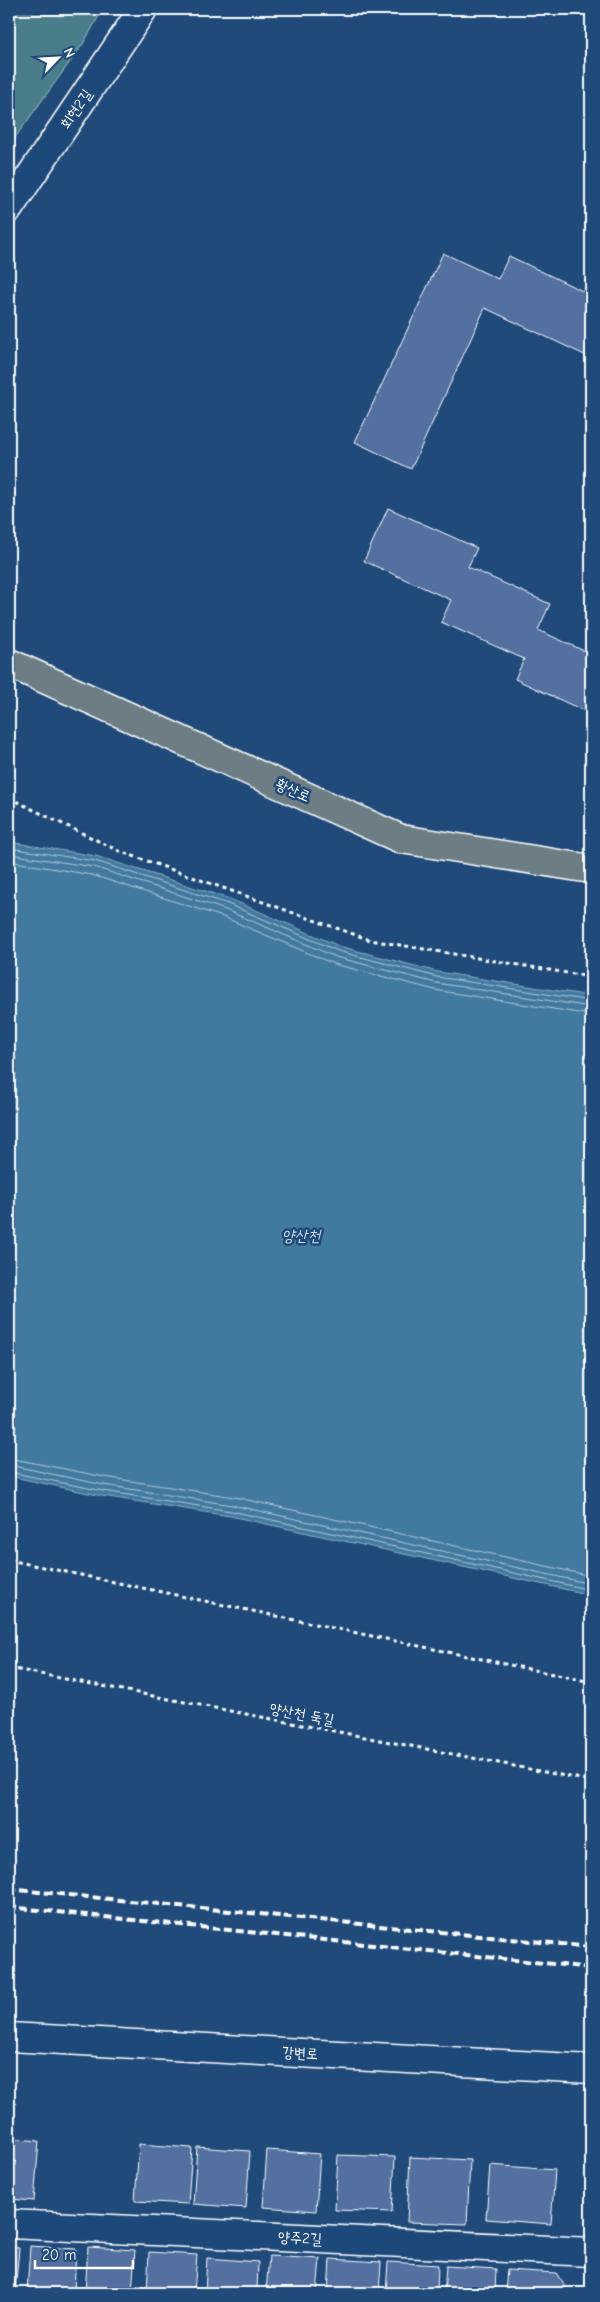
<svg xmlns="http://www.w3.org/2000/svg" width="600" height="2302" font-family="'Comic Neue','Poor Story',sans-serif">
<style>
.green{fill:#4a7d8a;stroke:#a4bec4}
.water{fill:#42799f;stroke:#8eafc5}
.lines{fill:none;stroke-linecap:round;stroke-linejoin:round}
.shore{stroke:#b3c9d9;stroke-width:1}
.building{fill:#5370a1;stroke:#fff}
.minor-casing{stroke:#fff;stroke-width:31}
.major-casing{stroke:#fff;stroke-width:31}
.path{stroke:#fff;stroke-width:3;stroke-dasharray:4 4;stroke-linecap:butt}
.minor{stroke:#1f4a7a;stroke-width:28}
.major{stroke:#6c7e84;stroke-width:28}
.rail{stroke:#fff;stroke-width:4;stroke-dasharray:8 4;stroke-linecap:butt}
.labels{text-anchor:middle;stroke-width:5;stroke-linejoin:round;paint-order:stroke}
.street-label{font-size:15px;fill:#fff;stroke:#1f4a7a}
.water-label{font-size:16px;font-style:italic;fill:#d0dee7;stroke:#1f4a7a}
</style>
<rect width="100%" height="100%" fill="#1f4a7a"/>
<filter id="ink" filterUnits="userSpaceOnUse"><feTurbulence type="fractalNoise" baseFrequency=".02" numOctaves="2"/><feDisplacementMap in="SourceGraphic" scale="10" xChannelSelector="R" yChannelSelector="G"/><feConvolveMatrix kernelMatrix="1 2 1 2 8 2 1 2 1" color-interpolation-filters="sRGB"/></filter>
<g filter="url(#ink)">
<path class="green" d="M 9,9 L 103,9 L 83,44 L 9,146 Z"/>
<path class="water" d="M 9,842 L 96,856 L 230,899 L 339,946 L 438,972 L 591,996 L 591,1595 L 230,1516 L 102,1496 L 9,1476 Z"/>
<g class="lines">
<g class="shore">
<path d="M 9,848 L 95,861 L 228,904 L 338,951 L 437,977 L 591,1001"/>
<path d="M 9,854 L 94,867 L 226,910 L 336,957 L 436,983 L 591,1007"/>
<path d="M 9,861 L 92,875 L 223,917 L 334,964 L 435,990 L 591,1015"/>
<path d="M 9,1458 L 105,1477 L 234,1497 L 591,1576"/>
<path d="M 9,1465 L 104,1485 L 232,1505 L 591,1584"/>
<path d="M 9,1472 L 103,1491 L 231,1511 L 591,1590"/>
</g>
</g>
<g class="building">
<path d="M 443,253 L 498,279 L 509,256 L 591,295 L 591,358 L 485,308 L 411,469 L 355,442 Z"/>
<path d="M 388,508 L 477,548 L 468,567 L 550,604 L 538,630 L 591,654 L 591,714 L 515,679 L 524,659 L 441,622 L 451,600 L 364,561 Z"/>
<path d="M 9,2138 L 39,2141 L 34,2201 L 9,2199 Z"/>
<path d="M 139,2144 L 192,2148 L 188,2204 L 135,2201 Z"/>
<path d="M 197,2147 L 250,2151 L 246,2208 L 193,2204 Z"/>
<path d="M 267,2150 L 320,2154 L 316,2211 L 263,2207 Z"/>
<path d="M 338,2155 L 395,2157 L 392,2212 L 335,2210 Z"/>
<path d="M 410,2157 L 470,2160 L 467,2224 L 407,2222 Z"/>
<path d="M 490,2165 L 555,2170 L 551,2224 L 486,2219 Z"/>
<path d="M 30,2246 L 76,2249 L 74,2293 L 27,2293 Z"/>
<path d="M 9,2247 L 19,2248 L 15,2293 L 9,2293 Z"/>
<path d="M 88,2247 L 135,2250 L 132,2293 L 85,2293 Z"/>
<path d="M 149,2252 L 197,2255 L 194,2293 L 147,2293 Z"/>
<path d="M 269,2256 L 320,2259 L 317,2293 L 266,2293 Z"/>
<path d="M 207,2258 L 258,2262 L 257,2293 L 205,2293 Z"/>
<path d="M 330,2259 L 381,2262 L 379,2293 L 328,2293 Z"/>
<path d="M 388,2262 L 438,2265 L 437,2293 L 386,2293 Z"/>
<path d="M 446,2266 L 496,2269 L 495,2293 L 444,2293 Z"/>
<path d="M 507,2270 L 556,2273 L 567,2289 L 566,2293 L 505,2293 Z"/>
</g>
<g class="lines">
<defs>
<g id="minor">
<path d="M 9,208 L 143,9"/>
<path d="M 9,2037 L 591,2069"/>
<path d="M 9,2224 L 591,2252"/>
</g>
<path id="major" d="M 9,663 L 401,839 L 591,869"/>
</defs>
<use href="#minor" class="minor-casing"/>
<use href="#major" class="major-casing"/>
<g class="path">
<path d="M 9,798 L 119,851 L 370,940 L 591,977"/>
<path d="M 9,1560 L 591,1682"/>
<path d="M 9,1668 L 591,1781"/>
</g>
<use href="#minor" class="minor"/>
<use href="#major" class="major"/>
<g class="rail">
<path d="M 9,1889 L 591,1947"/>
<path d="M 9,1907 L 591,1968"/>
</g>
</g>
</g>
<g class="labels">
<g class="street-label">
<text transform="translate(76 109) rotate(-56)" y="5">회현2길</text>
<text transform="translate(293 790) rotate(24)" y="5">황산로</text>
<text transform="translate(302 1714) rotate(11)" y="5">양산천 둑길</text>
<text transform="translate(300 2053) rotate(3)" y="5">강변로</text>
<text transform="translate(300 2238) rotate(3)" y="5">양주2길</text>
</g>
<g class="water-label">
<text x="301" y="1241">양산천</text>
</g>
</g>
<rect width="600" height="2302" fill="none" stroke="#1f4a7a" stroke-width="30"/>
<rect x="15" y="15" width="570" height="2272" fill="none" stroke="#fff" stroke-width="2" filter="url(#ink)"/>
<g transform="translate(58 58) rotate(65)" stroke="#1f4a7a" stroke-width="4" paint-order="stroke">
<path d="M0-4L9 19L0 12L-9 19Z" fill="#ffffff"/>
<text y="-8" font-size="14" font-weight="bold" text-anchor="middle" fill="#ffffff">N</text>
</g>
<path d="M35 2260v8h98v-8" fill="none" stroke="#ffffff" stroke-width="2.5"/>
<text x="42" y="2260" font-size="15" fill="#ffffff" stroke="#1f4a7a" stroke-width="4" paint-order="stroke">20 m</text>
</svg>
